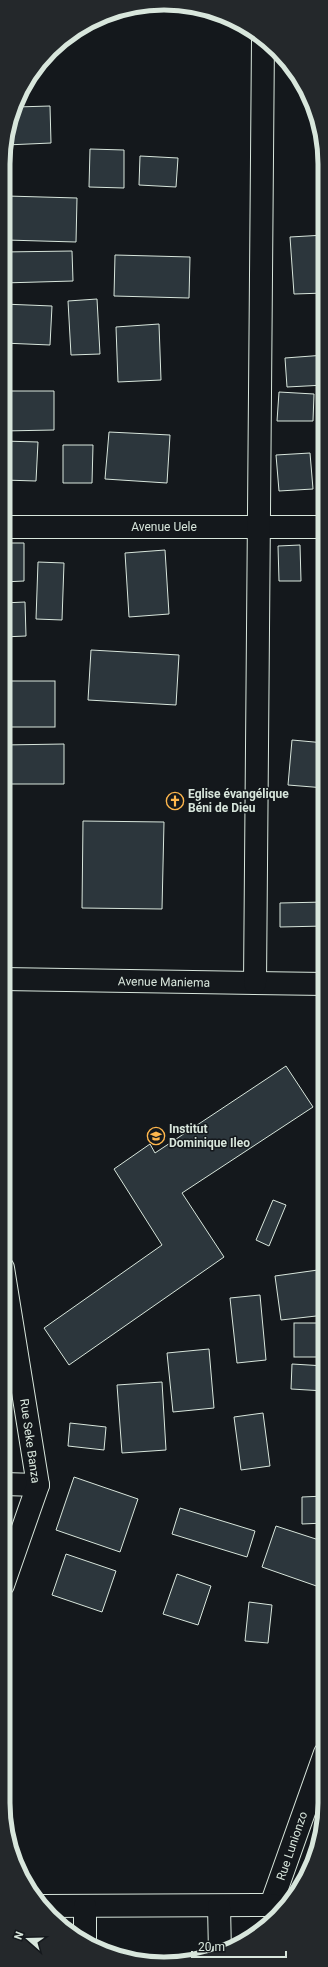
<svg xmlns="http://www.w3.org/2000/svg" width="328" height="1967" font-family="Roboto,sans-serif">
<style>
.building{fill:#2c363c;stroke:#d8e6dc}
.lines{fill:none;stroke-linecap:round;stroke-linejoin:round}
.minor-casing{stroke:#d8e6dc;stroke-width:24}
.minor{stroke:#14181c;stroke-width:22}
.labels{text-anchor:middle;stroke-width:3;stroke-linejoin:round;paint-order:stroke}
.street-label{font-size:12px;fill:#d8e6dc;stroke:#14181c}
.poi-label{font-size:12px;font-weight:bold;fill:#d8e6dc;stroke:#14181c;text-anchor:start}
.rim{fill:none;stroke:#d8e6dc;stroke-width:5}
</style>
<rect width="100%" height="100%" fill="#14181c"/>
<g class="building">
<path d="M 50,106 L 51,143 L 6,145 L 16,107 Z"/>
<path d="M 90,149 L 124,150 L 124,188 L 89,187 Z"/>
<path d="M 140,156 L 178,158 L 176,187 L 139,185 Z"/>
<path d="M 7,196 L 77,198 L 76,242 L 6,240 Z"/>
<path d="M 325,235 L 325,293 L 294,294 L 290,237 Z"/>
<path d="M 72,251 L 73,281 L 3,283 L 3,252 Z"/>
<path d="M 115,255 L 190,257 L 189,298 L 114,296 Z"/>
<path d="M 97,299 L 100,354 L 71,355 L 68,301 Z"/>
<path d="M 3,304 L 52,306 L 50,345 L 3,343 Z"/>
<path d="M 159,324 L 161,380 L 118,382 L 116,327 Z"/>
<path d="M 325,355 L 325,385 L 287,387 L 285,358 Z"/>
<path d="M 3,391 L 54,391 L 54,430 L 3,431 Z"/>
<path d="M 279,392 L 314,394 L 313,421 L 277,421 Z"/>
<path d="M 109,432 L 170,435 L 167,483 L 105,479 Z"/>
<path d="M 3,441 L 38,442 L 36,481 L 3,480 Z"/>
<path d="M 63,445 L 93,445 L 92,483 L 63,483 Z"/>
<rect x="322" y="450" width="3" height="36"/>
<path d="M 310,453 L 313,489 L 279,491 L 276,455 Z"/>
<path d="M 3,543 L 24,543 L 24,581 L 3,582 Z"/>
<path d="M 300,545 L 301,581 L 279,581 L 278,546 Z"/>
<path d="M 165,550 L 169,614 L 129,617 L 125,553 Z"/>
<path d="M 38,562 L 64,563 L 62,620 L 36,619 Z"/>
<path d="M 25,602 L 26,636 L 3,637 L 3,603 Z"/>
<path d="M 91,650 L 179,655 L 176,705 L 88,700 Z"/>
<rect x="3" y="681" width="52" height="46"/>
<path d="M 292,740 L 325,743 L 325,788 L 288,785 Z"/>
<path d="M 64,744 L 64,784 L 3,784 L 3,745 Z"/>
<path d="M 83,821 L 164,822 L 162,909 L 82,908 Z"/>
<path d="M 325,902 L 325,926 L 280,927 L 280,903 Z"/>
<path d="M 286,1066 L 313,1107 L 182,1193 L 224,1257 L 69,1365 L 44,1328 L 162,1245 L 114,1169 L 150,1144 L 155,1153 Z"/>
<path d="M 325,1133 L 325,1163 L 317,1161 Z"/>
<path d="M 273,1200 L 286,1205 L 269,1246 L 256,1240 Z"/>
<path d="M 325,1269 L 325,1315 L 281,1320 L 275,1276 Z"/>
<path d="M 260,1295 L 266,1360 L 237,1363 L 230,1298 Z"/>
<rect x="294" y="1323" width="31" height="34"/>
<path d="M 209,1349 L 214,1408 L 173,1412 L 167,1353 Z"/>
<path d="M 292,1364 L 325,1366 L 325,1391 L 291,1389 Z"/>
<path d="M 162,1382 L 166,1450 L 122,1453 L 117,1385 Z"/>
<path d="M 263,1413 L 270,1466 L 241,1470 L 234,1417 Z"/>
<path d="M 3,1417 L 9,1417 L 11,1448 L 3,1449 Z"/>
<path d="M 70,1423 L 106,1427 L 104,1450 L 68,1446 Z"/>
<path d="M 74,1477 L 138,1499 L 120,1552 L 56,1530 Z"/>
<path d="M 325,1496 L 325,1523 L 302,1524 L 302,1497 Z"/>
<path d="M 180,1508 L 255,1531 L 247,1557 L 172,1534 Z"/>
<path d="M 276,1526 L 325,1542 L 325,1589 L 262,1567 Z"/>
<path d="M 66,1554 L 116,1571 L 102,1612 L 52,1595 Z"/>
<path d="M 177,1574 L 211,1586 L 198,1625 L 163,1614 Z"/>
<path d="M 249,1602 L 272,1605 L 268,1643 L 245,1641 Z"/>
</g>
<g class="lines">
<defs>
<g id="minor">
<path d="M 3,527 L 325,527"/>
<path d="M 3,979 L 325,984"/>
<path d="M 255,983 L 263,39"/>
<path d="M 3,1484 L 38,1485"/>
<path d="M 3,1585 L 38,1485 L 3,1268"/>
<path d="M 271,1905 L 325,1753"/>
<path d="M 43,1906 L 271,1905 L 283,1907"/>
<path d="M 85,1906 L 85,1940"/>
<path d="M 219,1906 L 220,1953"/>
</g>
</defs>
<use href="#minor" class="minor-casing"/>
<use href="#minor" class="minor"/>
</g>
<defs>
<symbol id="church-ring" viewBox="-11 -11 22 22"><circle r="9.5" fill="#14181c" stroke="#ffb74d" stroke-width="1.5"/><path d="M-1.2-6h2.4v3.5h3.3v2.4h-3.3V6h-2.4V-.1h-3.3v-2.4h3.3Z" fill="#ffb74d"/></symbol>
<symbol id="school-ring" viewBox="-11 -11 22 22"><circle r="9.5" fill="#14181c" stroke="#ffb74d" stroke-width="1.5"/><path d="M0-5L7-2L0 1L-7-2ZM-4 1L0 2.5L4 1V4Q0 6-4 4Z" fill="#ffb74d"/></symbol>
</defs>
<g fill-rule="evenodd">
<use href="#church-ring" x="165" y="791" width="20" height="20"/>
<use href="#school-ring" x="146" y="1126" width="20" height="20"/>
</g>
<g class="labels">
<g class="street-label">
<text x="164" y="531">Avenue Uele</text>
<text transform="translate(164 982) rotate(1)" y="4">Avenue Maniema</text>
<text transform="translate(30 1441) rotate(82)" y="4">Rue Seke Banza</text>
<text transform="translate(292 1846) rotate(-71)" y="4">Rue Lunionzo</text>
</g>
<g class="poi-label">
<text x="188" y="798">Eglise évangélique<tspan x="188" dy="14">Béni de Dieu</tspan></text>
<text x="169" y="1133">Institut<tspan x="169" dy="14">Dominique Ileo</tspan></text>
</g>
</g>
<path d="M0 0H328V1967H0ZM164 10H164A154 154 0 0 1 318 164V1803A154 154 0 0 1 164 1957H164A154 154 0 0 1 10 1803V164A154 154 0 0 1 164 10Z" fill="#24282b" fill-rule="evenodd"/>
<path class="rim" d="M164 10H164A154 154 0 0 1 318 164V1803A154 154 0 0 1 164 1957H164A154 154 0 0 1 10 1803V164A154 154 0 0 1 164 10Z"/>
<g transform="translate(28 1939) rotate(290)" stroke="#14181c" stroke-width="3" paint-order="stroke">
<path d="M0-3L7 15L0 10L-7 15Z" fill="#d8e6dc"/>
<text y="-6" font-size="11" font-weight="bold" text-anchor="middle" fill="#d8e6dc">N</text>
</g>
<path d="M192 1951v6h94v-6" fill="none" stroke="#d8e6dc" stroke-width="2"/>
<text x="198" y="1951" font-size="12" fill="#d8e6dc" stroke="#14181c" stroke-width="3" paint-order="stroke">20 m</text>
</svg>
